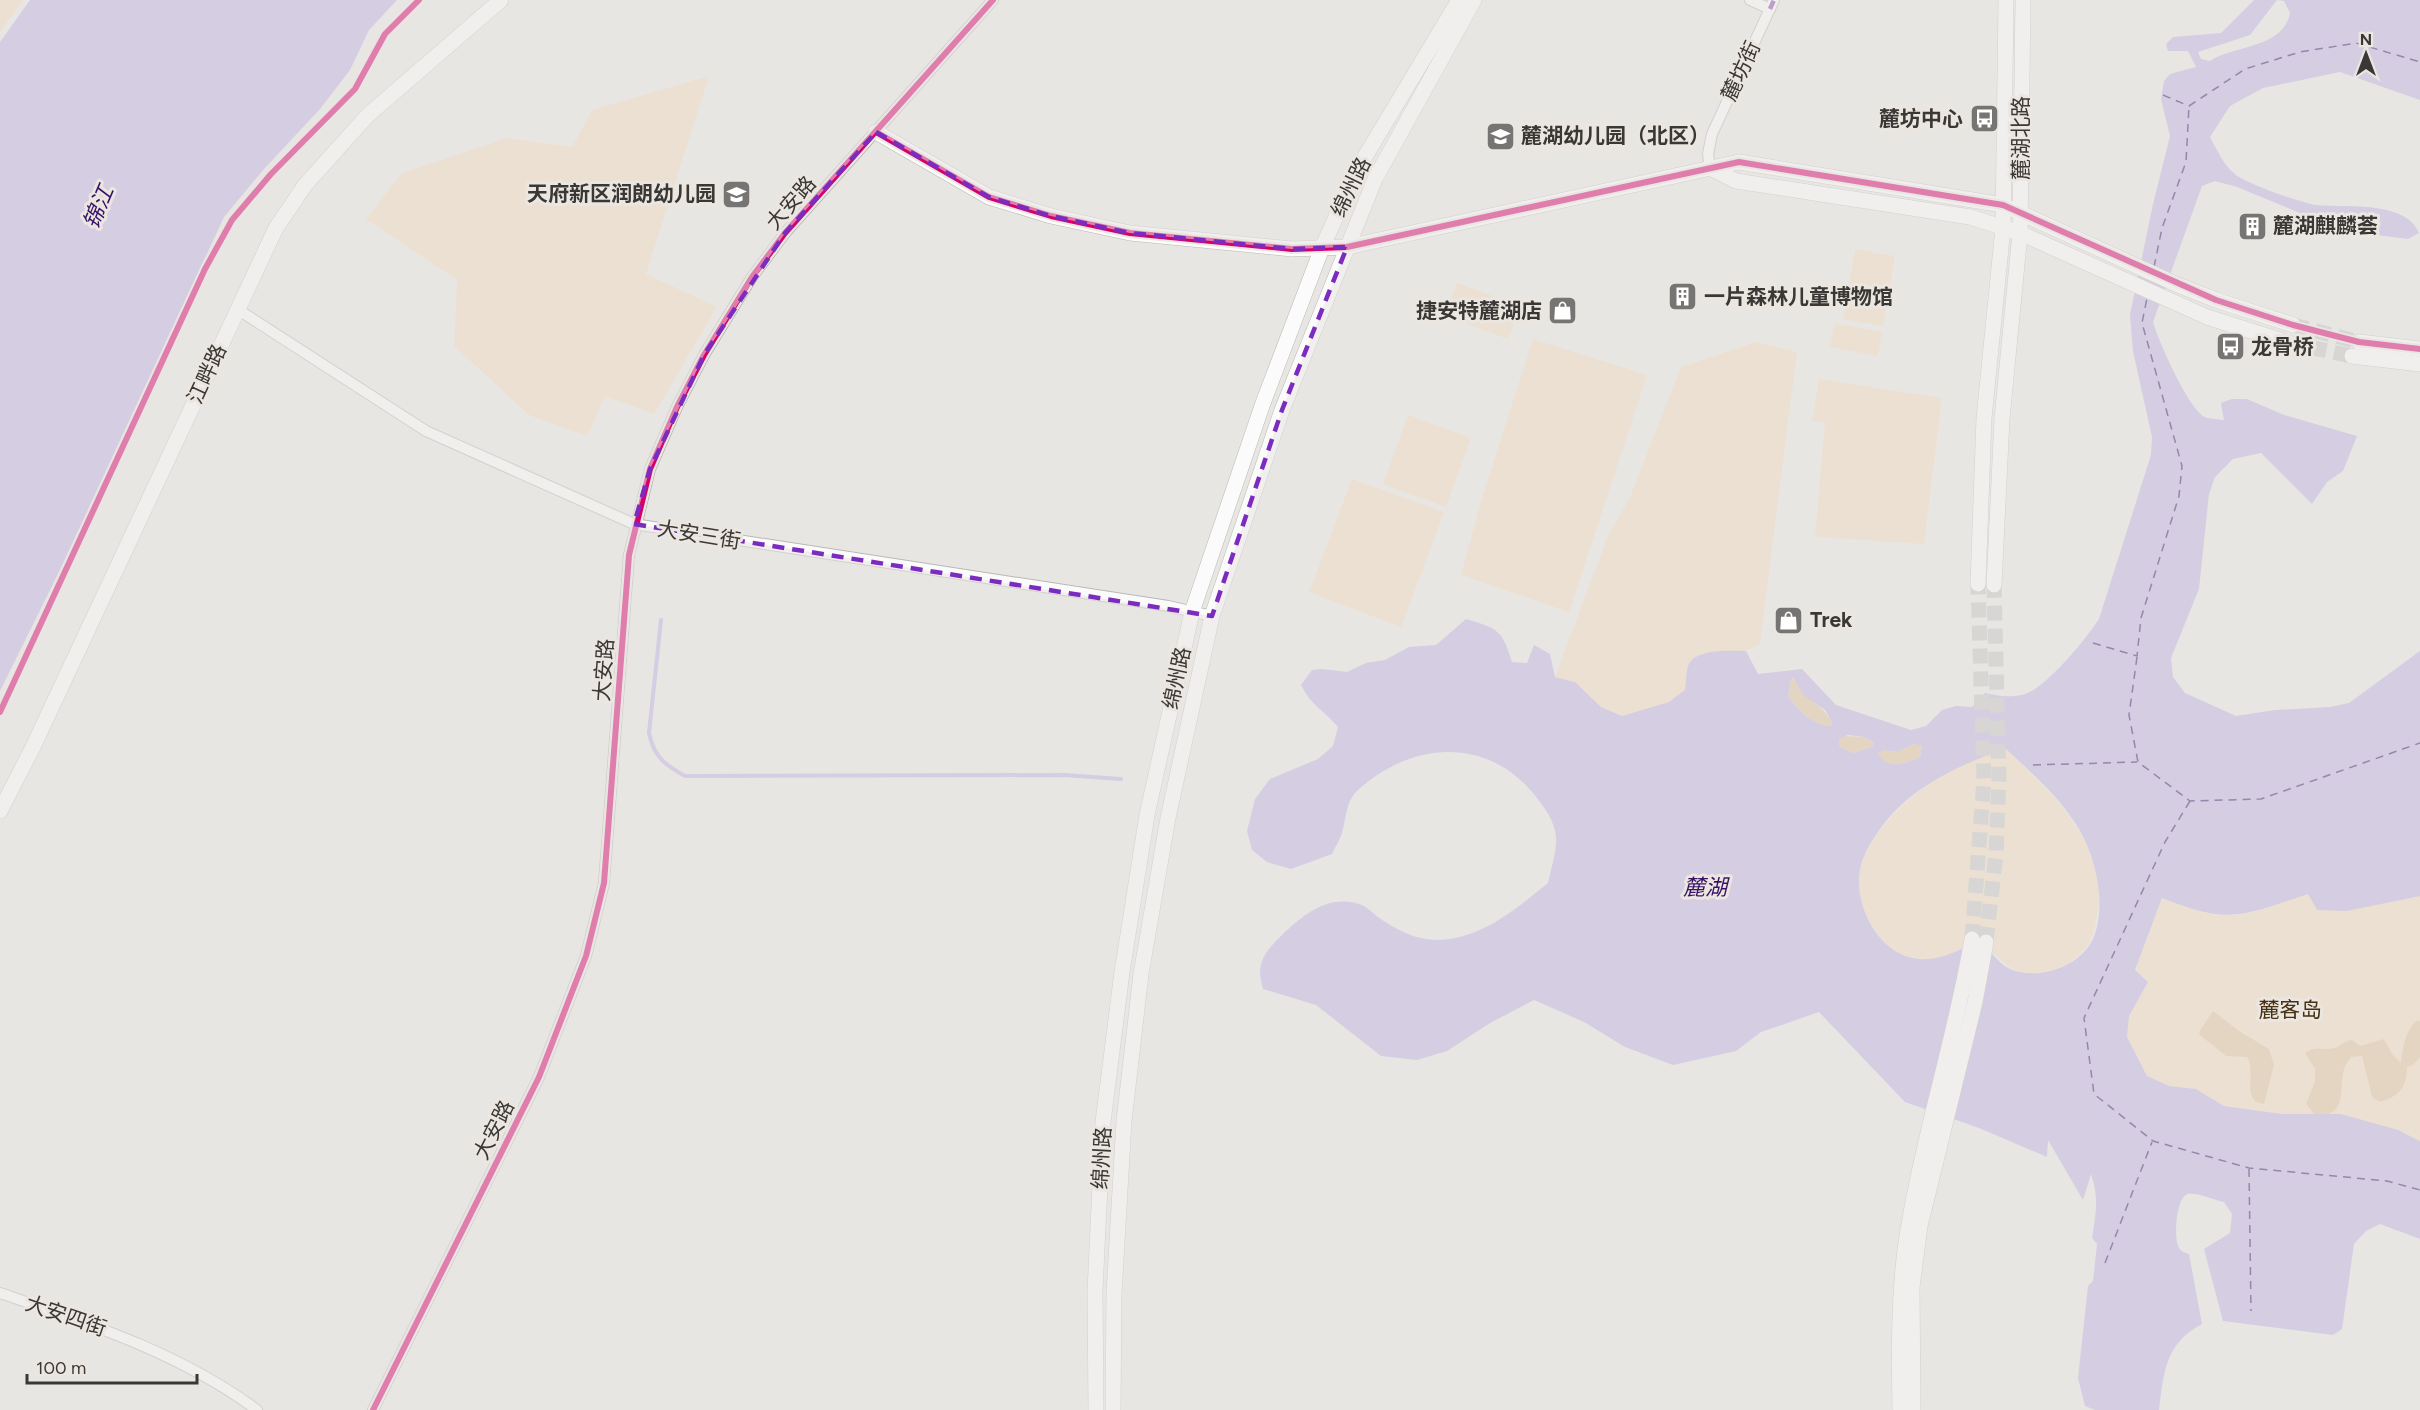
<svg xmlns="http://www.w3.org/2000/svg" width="2420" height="1410" font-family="Figtree,'Noto Sans SC',sans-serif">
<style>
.green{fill:#f1dabc}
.forest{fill:#dfc29a}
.water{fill:#bfafe0;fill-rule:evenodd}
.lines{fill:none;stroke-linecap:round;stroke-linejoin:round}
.stream{stroke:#bfafe0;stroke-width:4}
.ferry{stroke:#381267;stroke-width:1.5;stroke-dasharray:8 6;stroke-linecap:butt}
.secondary-tunnel{stroke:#c5c3c0;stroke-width:15;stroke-dasharray:15 8;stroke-linecap:butt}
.street-casing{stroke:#b9b8b5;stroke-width:12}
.secondary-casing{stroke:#b9b8b5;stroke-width:16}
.street{stroke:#fcfbfb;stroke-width:10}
.secondary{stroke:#fcfbfb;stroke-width:15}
.quiet{stroke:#8e44ad;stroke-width:4.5;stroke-dasharray:9 4.5;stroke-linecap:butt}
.cycleway-casing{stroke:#ebe6e0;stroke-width:10}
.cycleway{stroke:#d6006c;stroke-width:6}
.marked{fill:none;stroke:#7b2cbf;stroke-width:4.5;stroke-dasharray:12 8;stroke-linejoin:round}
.labels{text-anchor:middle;stroke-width:6;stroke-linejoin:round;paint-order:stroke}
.street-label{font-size:21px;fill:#3a3836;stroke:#ebe6e0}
.poi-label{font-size:21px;font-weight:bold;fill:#3a3836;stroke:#ebe6e0;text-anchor:start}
.park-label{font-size:21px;fill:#463112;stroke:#ebe6e0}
.water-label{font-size:22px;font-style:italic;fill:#381267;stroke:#ebe6e0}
</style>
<rect width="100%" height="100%" fill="#e8e6e3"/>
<g class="green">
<path d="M 0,0 L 23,0 L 0,32 Z"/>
<path d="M 709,76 L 646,274 L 717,307 L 654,414 L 605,396 L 587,436 L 529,415 L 454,346 L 457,280 L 366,219 L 402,173 L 507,138 L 572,147 L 592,110 Z"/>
<path d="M 1855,249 L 1895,256 L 1883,326 L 1843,319 Z"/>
<path d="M 1457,283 L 1520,306 L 1508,339 L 1445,316 Z"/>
<path d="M 1834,323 L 1882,332 L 1878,356 L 1830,347 Z"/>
<path d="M 1533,339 L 1647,375 L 1569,612 L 1461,575 L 1482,498 Z"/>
<path d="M 1756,342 L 1797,352 L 1760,644 L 1746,651 L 1716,652 L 1688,665 L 1685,690 L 1669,702 L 1622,716 L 1601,707 L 1575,682 L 1555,677 L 1608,536 L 1630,497 L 1681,367 Z"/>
<path d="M 1819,379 L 1942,398 L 1924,544 L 1815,537 L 1825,422 L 1812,421 Z"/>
<path d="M 1408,415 L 1471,438 L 1446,507 L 1383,484 Z"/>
<path d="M 1352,479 L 1444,512 L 1401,627 L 1309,592 Z"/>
<path d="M 2005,748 C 2051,792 2109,844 2097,915 C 2094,928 2094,938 2085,948 C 2071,965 2052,974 2030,973 C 2005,973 2002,953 1983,950 C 1976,950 1967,947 1961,949 C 1955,950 1950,955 1944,957 C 1932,960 1916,960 1904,955 C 1885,948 1874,930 1865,913 C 1835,852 1915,787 1963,764 C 1976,758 1991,753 2005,748 Z"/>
<path d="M 2308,894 L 2420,896 L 2420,1141 L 2398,1130 L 2224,1106 L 2196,1089 L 2169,1087 L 2147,1076 L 2127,1037 L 2129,1016 L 2148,982 L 2135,971 L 2162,898 C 2229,926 2243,916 2308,894 Z"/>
</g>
<g class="forest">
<path d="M 1791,678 L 1797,680 C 1806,703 1820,701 1832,722 L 1831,726 C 1812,726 1799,710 1788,696 Z"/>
<path d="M 1845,736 L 1865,737 L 1874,743 L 1872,747 L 1853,753 L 1839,746 L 1839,739 Z"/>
<path d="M 1914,744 L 1922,745 L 1920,757 C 1908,763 1885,770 1878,754 L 1883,750 L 1897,752 Z"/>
<path d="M 2213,1011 L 2239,1031 L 2269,1049 L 2274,1065 L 2264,1104 C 2240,1102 2257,1071 2247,1057 L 2226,1056 L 2200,1035 L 2199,1032 Z"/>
<path d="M 2416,1021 L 2420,1021 L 2420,1057 L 2413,1065 L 2407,1067 C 2407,1088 2399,1096 2380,1102 L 2372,1097 L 2362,1056 L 2351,1057 C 2349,1060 2345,1065 2344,1069 C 2339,1088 2348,1120 2314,1114 L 2306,1104 L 2315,1081 L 2315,1069 L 2305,1053 C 2316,1045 2322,1051 2334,1048 C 2340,1047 2344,1041 2352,1040 L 2360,1046 L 2384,1039 L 2392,1054 L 2401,1063 C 2403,1047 2404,1033 2416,1021 Z"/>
</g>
<g class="water">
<path d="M 30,0 L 397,0 L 369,30 L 350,70 L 320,109 L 264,169 L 224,217 L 58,574 L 0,691 L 0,42 Z"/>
<path d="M 2254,0 L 2420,0 L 2420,100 L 2340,72 L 2263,88 L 2230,106 L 2210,137 C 2217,150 2224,166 2236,175 C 2245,183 2304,204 2317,205 C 2345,208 2406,200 2419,233 L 2408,239 L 2361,233 L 2329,225 L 2237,187 L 2215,181 L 2202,186 L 2153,322 C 2158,340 2189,410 2205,417 C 2210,419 2218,419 2224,420 L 2221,403 L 2232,399 L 2247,399 L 2284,415 L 2357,436 L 2343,471 L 2327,482 L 2312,504 L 2261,453 L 2233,459 L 2215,477 L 2209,494 L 2199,589 L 2171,658 L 2173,677 L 2185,693 L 2236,716 L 2275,710 L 2330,707 L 2349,703 L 2420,651 L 2420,896 L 2347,911 L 2317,910 L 2308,894 C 2243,916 2229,925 2162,898 L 2135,970 L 2148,982 L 2129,1016 L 2127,1037 L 2147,1076 L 2169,1086 L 2196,1089 L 2224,1106 L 2282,1114 L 2341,1114 L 2398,1130 L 2420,1141 L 2420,1239 L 2380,1224 L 2366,1231 L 2354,1244 L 2342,1329 L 2333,1335 L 2223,1321 L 2204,1249 L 2230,1233 L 2232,1214 L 2224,1202 C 2214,1200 2197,1192 2188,1194 C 2176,1197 2174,1236 2178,1246 C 2180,1251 2185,1253 2189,1254 L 2202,1324 C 2165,1344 2164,1371 2159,1410 L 2095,1410 L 2085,1406 L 2078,1378 L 2088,1286 L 2093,1281 L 2097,1244 L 2092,1238 C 2096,1214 2099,1197 2091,1174 L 2083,1200 L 2048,1140 L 2047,1157 L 1979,1128 L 1905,1102 L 1819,1012 L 1761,1032 L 1736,1051 L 1673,1065 L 1625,1047 L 1584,1022 L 1534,1000 L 1490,1023 L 1447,1051 L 1417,1060 L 1381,1056 L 1316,1005 L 1263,989 C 1256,965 1262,955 1280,937 C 1301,917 1326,894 1359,904 C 1366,906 1373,913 1378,917 C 1395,929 1415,940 1437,940 C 1481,939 1516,909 1548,883 C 1551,869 1557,851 1556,837 C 1555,821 1543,805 1533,793 C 1485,736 1411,742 1358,790 C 1346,800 1346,819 1342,833 C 1340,840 1335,847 1332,854 L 1291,869 L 1267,862 L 1252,850 L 1247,831 L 1255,799 L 1270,779 L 1318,759 L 1333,746 L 1338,727 C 1323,709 1313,708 1301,685 L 1312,670 L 1322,669 L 1347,672 L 1366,663 L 1385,660 L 1409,647 L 1436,645 L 1466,619 C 1498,629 1502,629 1512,662 L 1527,663 L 1534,645 L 1550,654 L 1555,677 L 1575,682 L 1601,707 L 1622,716 L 1669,702 L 1685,690 C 1686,683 1686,673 1688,666 C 1695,648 1731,651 1746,651 L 1758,674 L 1802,669 L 1836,705 L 1911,730 L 1926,726 L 1942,710 L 1956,706 L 1972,707 L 1985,693 C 2001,697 2020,699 2035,689 C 2056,675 2085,640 2099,619 L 2151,455 L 2152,437 L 2133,351 L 2130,315 L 2153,204 L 2170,136 L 2161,99 L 2164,81 L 2170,74 L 2196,67 L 2188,51 L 2168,51 L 2166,44 L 2173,37 L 2221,33 ZM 2277,0 L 2284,1 L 2290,13 C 2283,49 2234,45 2210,61 L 2201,59 L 2198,52 L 2250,35 ZM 1794,678 L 1803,695 L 1825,710 L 1832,722 L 1831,726 C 1812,726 1798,709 1788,696 L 1791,679 ZM 1848,735 L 1865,737 L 1874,743 L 1872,747 L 1853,753 L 1839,746 L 1839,739 ZM 1914,744 L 1922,746 L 1920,757 C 1908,763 1886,770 1878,754 L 1883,750 L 1897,752 ZM 2005,748 C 2040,781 2080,814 2093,862 C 2100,885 2103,916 2093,939 C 2080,967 2038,981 2010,969 C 1999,964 1989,949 1979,941 C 1960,949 1941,961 1919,959 C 1878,956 1851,902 1861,865 C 1865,851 1874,837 1883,825 C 1912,786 1961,765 2005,748 Z"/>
</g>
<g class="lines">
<path class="stream" d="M 661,620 L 649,733 C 654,757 665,765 685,776 L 1064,775 L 1121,779"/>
<g class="ferry">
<path d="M 2163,95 L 2189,106 L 2245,69 L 2300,52 L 2356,43 L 2420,62"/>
<path d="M 2154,267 L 2162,228 L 2186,162 L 2189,106"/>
<path d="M 2093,643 L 2137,656 L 2141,618 L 2179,496 L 2182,466 L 2142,323 L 2147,298"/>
<path d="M 2137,657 L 2129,715 L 2138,762 L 2190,801 L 2261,799 L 2420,743"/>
<path d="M 2033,765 L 2137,762"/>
<path d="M 2190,801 L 2165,842 L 2084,1018 L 2094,1094 L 2153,1141 L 2249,1168 L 2387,1181 L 2420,1190"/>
<path d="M 2249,1169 L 2251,1311"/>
<path d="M 2105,1263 L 2152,1142"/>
</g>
<g class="secondary-tunnel">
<path d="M 2293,325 L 2359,342"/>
<path d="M 2289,343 L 2352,356"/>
<path d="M 1972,939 L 1984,780 L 1978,584"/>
<path d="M 1986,942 L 1996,854 L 1999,779 L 1994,585"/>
</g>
<defs>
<g id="street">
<path d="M 1750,0 L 1770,9"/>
<path d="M 1710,168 L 1708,154 L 1712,134 L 1774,0"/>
<path d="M 237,309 L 426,431 L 634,524 L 1168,606 L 1212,616"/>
<path d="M 0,1293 C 90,1324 180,1353 257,1410"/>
<path d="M 373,1410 L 539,1077 L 586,956 L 604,883 L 629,555 L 650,469 L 677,407 L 704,355 L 752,277 L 785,233 L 993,0"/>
</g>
<g id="secondary">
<path d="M 876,132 L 989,197 L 1051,216 L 1130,233 L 1292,249 L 1347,247 L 1739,162 L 2003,205 L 2178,285 L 2216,300 L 2293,325"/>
<path d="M 1710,168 L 1736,181 L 1970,217 L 2020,233 L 2207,317 L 2289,343"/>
<path d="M 2359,342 L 2420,349"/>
<path d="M 2352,356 L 2420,364"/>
<path d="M 1978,584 L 1984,418 L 2003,228 L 2006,0"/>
<path d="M 1994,585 L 2002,419 L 2020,233 L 2023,0"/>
<path d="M 0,811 L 32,749 L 276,228 L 305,185 L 368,115 L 501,0"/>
<path d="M 1096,1410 L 1095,1291 L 1103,1122 L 1122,972 L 1147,815 L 1192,612 L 1263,403 L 1322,248 L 1357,170 L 1459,0"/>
<path d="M 1113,1410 L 1114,1294 L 1124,1121 L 1141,974 L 1168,818 L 1212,616 L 1282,410 L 1375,179 L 1474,0"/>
<path d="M 1900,1410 C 1899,1348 1898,1285 1909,1224 C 1925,1128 1956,1035 1972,939"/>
<path d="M 1913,1410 L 1912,1287 L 1920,1226 L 1975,1002 L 1986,942"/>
</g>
</defs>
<use href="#street" class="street-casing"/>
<use href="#secondary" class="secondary-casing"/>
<use href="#street" class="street"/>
<use href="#secondary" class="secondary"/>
<path class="quiet" d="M 1770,9 L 1774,0"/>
<defs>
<g id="cycleway">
<path d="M 876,132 L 989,197 L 1051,216 L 1130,233 L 1292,249 L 1347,247 L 1739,162 L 2003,205 L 2216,300 L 2293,325 L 2359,342 L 2420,349"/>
<path d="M 0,712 L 205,269 L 232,220 L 271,174 L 355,89 L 385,34 L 419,0"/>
<path d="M 373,1410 L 539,1077 L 586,956 L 604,883 L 629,555 L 650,469 L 677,407 L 704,355 L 752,277 L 785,233 L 993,0"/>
</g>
</defs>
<use href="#cycleway" class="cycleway-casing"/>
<use href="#cycleway" class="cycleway"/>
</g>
<path d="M0 0H2420V1410H0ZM 876,132 L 989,197 L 1051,216 L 1130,233 L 1292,249 L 1347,247 L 1282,410 L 1212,616 L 634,524 L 650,469 L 704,355 L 785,233 Z" fill="#e8e6e3" fill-opacity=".55" fill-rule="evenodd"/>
<path class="marked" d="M 876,132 L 989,197 L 1051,216 L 1130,233 L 1292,249 L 1347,247 L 1282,410 L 1212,616 L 634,524 L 650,469 L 704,355 L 785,233 Z"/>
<defs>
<symbol id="bus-square" viewBox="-11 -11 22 22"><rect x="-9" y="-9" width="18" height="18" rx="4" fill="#777573" stroke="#ebe6e0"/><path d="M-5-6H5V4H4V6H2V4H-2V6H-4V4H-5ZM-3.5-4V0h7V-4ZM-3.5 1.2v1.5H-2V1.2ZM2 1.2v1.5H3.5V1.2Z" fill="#fff"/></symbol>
<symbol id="school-square" viewBox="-11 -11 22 22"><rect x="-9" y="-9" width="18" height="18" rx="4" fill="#777573" stroke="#ebe6e0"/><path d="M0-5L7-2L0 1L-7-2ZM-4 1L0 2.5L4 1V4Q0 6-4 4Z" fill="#fff"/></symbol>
<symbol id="building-square" viewBox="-11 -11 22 22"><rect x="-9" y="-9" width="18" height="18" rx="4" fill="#777573" stroke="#ebe6e0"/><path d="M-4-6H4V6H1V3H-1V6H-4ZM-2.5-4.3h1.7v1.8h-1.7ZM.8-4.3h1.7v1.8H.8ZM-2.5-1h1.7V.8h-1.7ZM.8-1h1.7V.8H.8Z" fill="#fff"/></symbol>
<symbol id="shop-square" viewBox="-11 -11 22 22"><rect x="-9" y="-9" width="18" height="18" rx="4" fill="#777573" stroke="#ebe6e0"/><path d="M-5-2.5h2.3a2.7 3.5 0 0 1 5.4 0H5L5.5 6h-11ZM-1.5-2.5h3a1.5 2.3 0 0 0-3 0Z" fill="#fff"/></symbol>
</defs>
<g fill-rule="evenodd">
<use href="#bus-square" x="1968" y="102" width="33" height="33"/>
<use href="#school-square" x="1484" y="120" width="33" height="33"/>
<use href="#school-square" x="720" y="178" width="33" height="33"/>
<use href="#building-square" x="2236" y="210" width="33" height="33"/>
<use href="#building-square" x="1666" y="280" width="33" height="33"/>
<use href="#shop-square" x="1546" y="294" width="33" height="33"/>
<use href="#bus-square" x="2214" y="330" width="33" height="33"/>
<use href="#shop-square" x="1772" y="604" width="33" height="33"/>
</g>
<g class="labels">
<g class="street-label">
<text transform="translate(1741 71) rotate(-65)" y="7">麓坊街</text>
<text transform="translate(2021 138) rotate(-90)" y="7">麓湖北路</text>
<text transform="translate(1351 187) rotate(-64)" y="7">绵州路</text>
<text transform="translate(791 203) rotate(-49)" y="7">大安路</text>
<text transform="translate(207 374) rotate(-65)" y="7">江畔路</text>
<text transform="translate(699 535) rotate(9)" y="7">大安三街</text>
<text transform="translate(604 670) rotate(-86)" y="7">大安路</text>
<text transform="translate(1177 678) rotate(-78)" y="7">绵州路</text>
<text transform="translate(494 1130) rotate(-63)" y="7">大安路</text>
<text transform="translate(1102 1158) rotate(-87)" y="7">绵州路</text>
<text transform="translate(66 1316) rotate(19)" y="7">大安四街</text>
</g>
<g class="poi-label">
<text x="1963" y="126" text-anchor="end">麓坊中心</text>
<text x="1521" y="143">麓湖幼儿园（北区）</text>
<text x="716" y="201" text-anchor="end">天府新区润朗幼儿园</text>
<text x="2273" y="233">麓湖麒麟荟</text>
<text x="1704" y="304">一片森林儿童博物馆</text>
<text x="1542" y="318" text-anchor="end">捷安特麓湖店</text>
<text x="2251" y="354">龙骨桥</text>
<text x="1810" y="627">Trek</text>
</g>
<g class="park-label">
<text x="2290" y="1017">麓客岛</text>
</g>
<g class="water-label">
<text transform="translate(98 207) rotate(-67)" y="8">锦江</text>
<text x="1705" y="895">麓湖</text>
</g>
</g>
<g transform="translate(2366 54)" stroke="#ebe6e0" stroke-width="4.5" paint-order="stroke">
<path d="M0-4.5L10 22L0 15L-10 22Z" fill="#3a3836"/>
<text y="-9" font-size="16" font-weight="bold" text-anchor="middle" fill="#3a3836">N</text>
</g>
<path d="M27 1374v9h170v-9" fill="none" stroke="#3a3836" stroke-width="3"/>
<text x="36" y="1374" font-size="18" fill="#3a3836" stroke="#ebe6e0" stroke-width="4.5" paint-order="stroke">100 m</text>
</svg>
